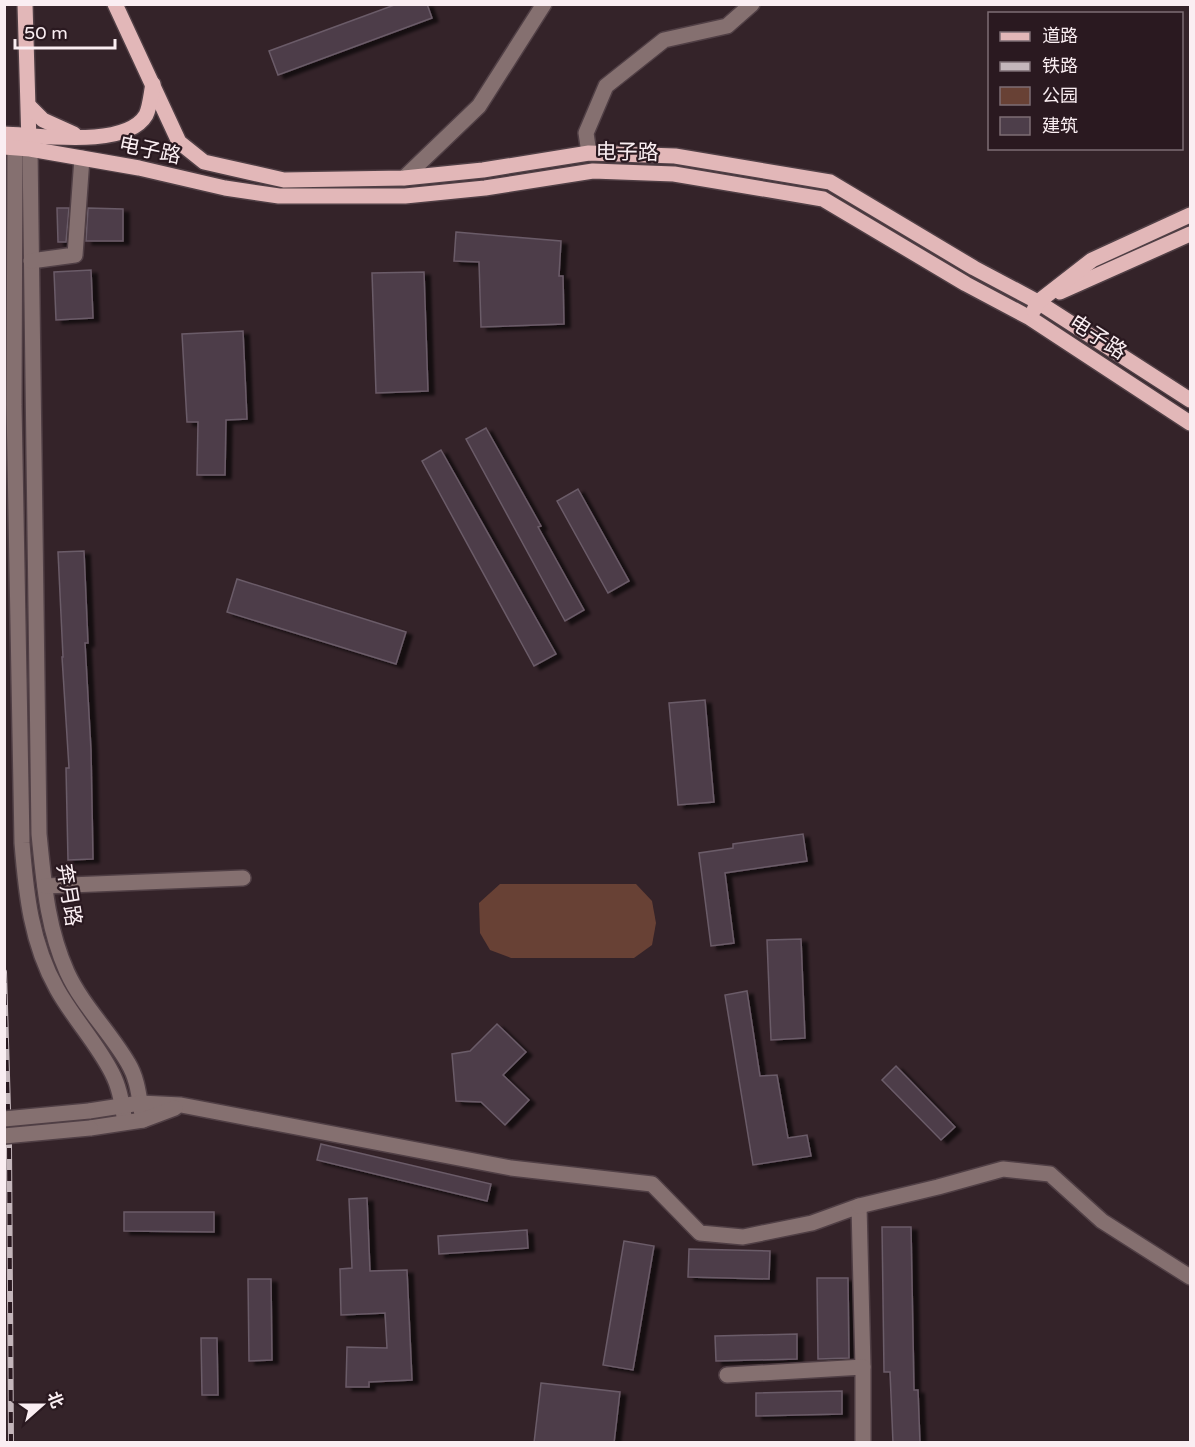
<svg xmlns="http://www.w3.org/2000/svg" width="1195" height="1447" font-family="'Varela Round','Noto Sans SC',sans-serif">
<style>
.green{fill:#684135}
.building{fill:#4d3e4a;stroke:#6b5b68;stroke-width:1.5;filter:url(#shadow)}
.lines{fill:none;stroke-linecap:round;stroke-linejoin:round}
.minor-casing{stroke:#503f45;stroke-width:18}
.major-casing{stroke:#503f45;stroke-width:18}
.minor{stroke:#857070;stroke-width:15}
.major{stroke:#e2b7b8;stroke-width:15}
.rail-casing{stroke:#c4b6bb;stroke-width:6}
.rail{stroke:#2a1920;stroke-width:4;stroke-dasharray:11;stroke-linecap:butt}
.minor-bridge-casing{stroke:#503f45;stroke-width:18;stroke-linecap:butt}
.minor-bridge{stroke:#857070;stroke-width:15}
.labels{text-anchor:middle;stroke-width:4.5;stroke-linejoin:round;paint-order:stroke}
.street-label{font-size:21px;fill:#faeef2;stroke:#2a1920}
</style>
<defs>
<filter id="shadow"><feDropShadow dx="6" dy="3.5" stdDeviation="1.5" flood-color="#0009"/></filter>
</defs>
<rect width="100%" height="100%" fill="#342329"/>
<path class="green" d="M 500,884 L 636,884 L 652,901 L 656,923 L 652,945 L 634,958 L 511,958 L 490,950 L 480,933 L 479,903 Z"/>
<g class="building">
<path d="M 397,4 L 427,4 L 432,18 L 278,75 L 269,51 Z"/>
<path d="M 57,208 L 69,208 L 66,242 L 58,242 Z"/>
<path d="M 88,208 L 123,209 L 123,241 L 86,241 Z"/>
<path d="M 456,232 L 561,241 L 559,276 L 563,276 L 564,324 L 481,327 L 479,262 L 454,261 Z"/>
<path d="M 91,270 L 93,318 L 56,320 L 54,272 Z"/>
<path d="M 424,272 L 428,391 L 376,393 L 372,273 Z"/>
<path d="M 243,331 L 247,419 L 226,420 L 225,475 L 197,475 L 198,422 L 187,422 L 182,334 Z"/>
<path d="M 486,428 L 541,526 L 538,527 L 584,610 L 565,621 L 466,439 Z"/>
<path d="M 441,450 L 556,654 L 534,666 L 422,461 Z"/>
<path d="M 578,489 L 629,581 L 608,593 L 557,501 Z"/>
<path d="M 84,551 L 88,643 L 85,643 L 91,750 L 93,859 L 68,860 L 66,768 L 69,768 L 62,657 L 63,657 L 58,552 Z"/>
<path d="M 237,579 L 406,632 L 396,664 L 227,612 Z"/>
<path d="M 705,700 L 714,802 L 678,805 L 669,703 Z"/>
<path d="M 803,834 L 807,861 L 725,873 L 734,943 L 711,946 L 699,853 L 733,848 L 733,844 Z"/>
<path d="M 801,939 L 805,1038 L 771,1040 L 767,940 Z"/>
<path d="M 747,991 L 760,1076 L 777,1075 L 788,1138 L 807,1135 L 811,1156 L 753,1165 L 725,995 Z"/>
<path d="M 497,1024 L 526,1052 L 503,1075 L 529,1100 L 505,1125 L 481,1102 L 456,1101 L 452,1054 L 470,1051 Z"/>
<path d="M 896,1066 L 955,1127 L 941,1140 L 882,1080 Z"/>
<path d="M 321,1144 L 491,1184 L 487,1201 L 317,1160 Z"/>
<path d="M 367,1198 L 370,1271 L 407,1270 L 412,1380 L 369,1382 L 369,1387 L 346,1387 L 347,1347 L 387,1348 L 385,1313 L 341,1315 L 340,1269 L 352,1268 L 349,1199 Z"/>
<path d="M 124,1212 L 214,1212 L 214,1232 L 124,1231 Z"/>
<path d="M 882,1227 L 911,1227 L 914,1390 L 918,1390 L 920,1443 L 893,1443 L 890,1372 L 884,1372 Z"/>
<path d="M 527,1230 L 528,1248 L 439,1254 L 438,1236 Z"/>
<path d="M 624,1241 L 654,1246 L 633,1370 L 603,1365 Z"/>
<path d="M 689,1249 L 770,1251 L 769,1279 L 688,1277 Z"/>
<path d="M 817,1278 L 848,1278 L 849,1358 L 818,1359 Z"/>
<path d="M 248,1279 L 271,1279 L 272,1360 L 249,1361 Z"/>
<path d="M 797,1334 L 797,1359 L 716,1361 L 715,1336 Z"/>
<path d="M 201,1338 L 217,1338 L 218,1395 L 202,1395 Z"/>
<path d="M 541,1383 L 620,1392 L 614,1443 L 534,1443 Z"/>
<path d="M 842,1391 L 842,1414 L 756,1416 L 756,1393 Z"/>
</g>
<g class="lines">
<defs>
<g id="minor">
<path d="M 15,148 L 14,405 L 22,843 C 26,893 31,943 57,989 C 73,1018 97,1043 112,1073 C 120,1088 122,1105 125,1122"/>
<path d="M 30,149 L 39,834 C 44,883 47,927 67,972 C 82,1005 110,1032 128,1063 C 139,1081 139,1101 143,1120"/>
<path d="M 589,153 L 586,133 L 606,86 L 664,40 L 727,26 L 752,4"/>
<path d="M 404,178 L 479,106 L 544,4"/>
<path d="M 31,261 L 75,255 L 82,158"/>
<path d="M 45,886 L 243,878"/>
<path d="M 89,1111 L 140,1103 L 181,1105 L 511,1168 L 652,1184 L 700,1233 L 743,1237 L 812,1223 L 859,1206 L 863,1367"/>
<path d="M 90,1128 L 143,1120 L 175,1108"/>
<path d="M 859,1206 L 938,1187 L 1003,1169 L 1050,1174 L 1102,1221 L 1190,1277"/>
<path d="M 727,1375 L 863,1367 L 863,1442"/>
</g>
<g id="major">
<path d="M 25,4 L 29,143"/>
<path d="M 115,4 L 179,142 L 204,162 L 284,180 L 404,178 L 483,170 L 589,153 L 675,156 L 830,182 L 974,268 L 1038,302 L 1190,400"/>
<path d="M 29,106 L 43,120 L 74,134"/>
<path d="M 4,134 C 38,135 126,149 146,115 C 150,107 151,93 153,84"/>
<path d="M 4,147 L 30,149 L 139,168 L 225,188 L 279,196 L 405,196 L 485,188 L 593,171 L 674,174 L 823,199 L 966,284 L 1030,318 L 1190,423"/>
<path d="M 1060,292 L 1190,234"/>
<path d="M 1034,310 L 1038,302 L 1092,260 L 1190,215"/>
</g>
</defs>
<use href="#minor" class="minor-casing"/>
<use href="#major" class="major-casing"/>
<use href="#minor" class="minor"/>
<use href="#major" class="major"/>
<defs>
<path id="rail" d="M 4,972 L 9,1144 L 11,1442"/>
</defs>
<use href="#rail" class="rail-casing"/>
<use href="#rail" class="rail"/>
<defs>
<g id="minor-bridge">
<path d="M 4,1119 L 89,1111"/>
<path d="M 4,1136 L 90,1128"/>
</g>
</defs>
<use href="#minor-bridge" class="minor-bridge-casing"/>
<use href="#minor-bridge" class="minor-bridge"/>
</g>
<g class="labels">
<g class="street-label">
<text transform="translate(150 150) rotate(12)" y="7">电子路</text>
<text transform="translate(627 152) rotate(1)" y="7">电子路</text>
<text transform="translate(1098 337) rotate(33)" y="7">电子路</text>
<text transform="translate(69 895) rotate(81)" y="7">奔月路</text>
</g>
</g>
<rect width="1195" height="1447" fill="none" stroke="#faeef2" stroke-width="12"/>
<rect x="988" y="12" width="195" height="138" fill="#2a1920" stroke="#7d6e74" stroke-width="1.5"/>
<rect x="1000" y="32" width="30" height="9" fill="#e2b7b8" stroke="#7d6e74" stroke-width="1.5"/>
<text x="1042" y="42" font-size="18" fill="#faeef2">道路</text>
<rect x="1000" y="62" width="30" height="9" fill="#c4b6bb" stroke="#7d6e74" stroke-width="1.5"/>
<text x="1042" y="72" font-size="18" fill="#faeef2">铁路</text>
<rect x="1000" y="87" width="30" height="18" fill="#684135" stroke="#7d6e74" stroke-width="1.5"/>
<text x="1042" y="102" font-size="18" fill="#faeef2">公园</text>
<rect x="1000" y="117" width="30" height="18" fill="#4d3e4a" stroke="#7d6e74" stroke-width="1.5"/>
<text x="1042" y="132" font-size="18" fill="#faeef2">建筑</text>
<g transform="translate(42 1405) rotate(69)" stroke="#2a1920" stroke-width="4.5" paint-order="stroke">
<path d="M0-4.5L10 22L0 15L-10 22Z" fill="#faeef2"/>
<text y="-9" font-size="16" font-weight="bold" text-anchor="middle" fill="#faeef2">北</text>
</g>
<path d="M15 39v9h100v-9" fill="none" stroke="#faeef2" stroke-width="3"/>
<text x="24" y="39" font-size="18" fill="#faeef2" stroke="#2a1920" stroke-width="4.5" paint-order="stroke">50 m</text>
</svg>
